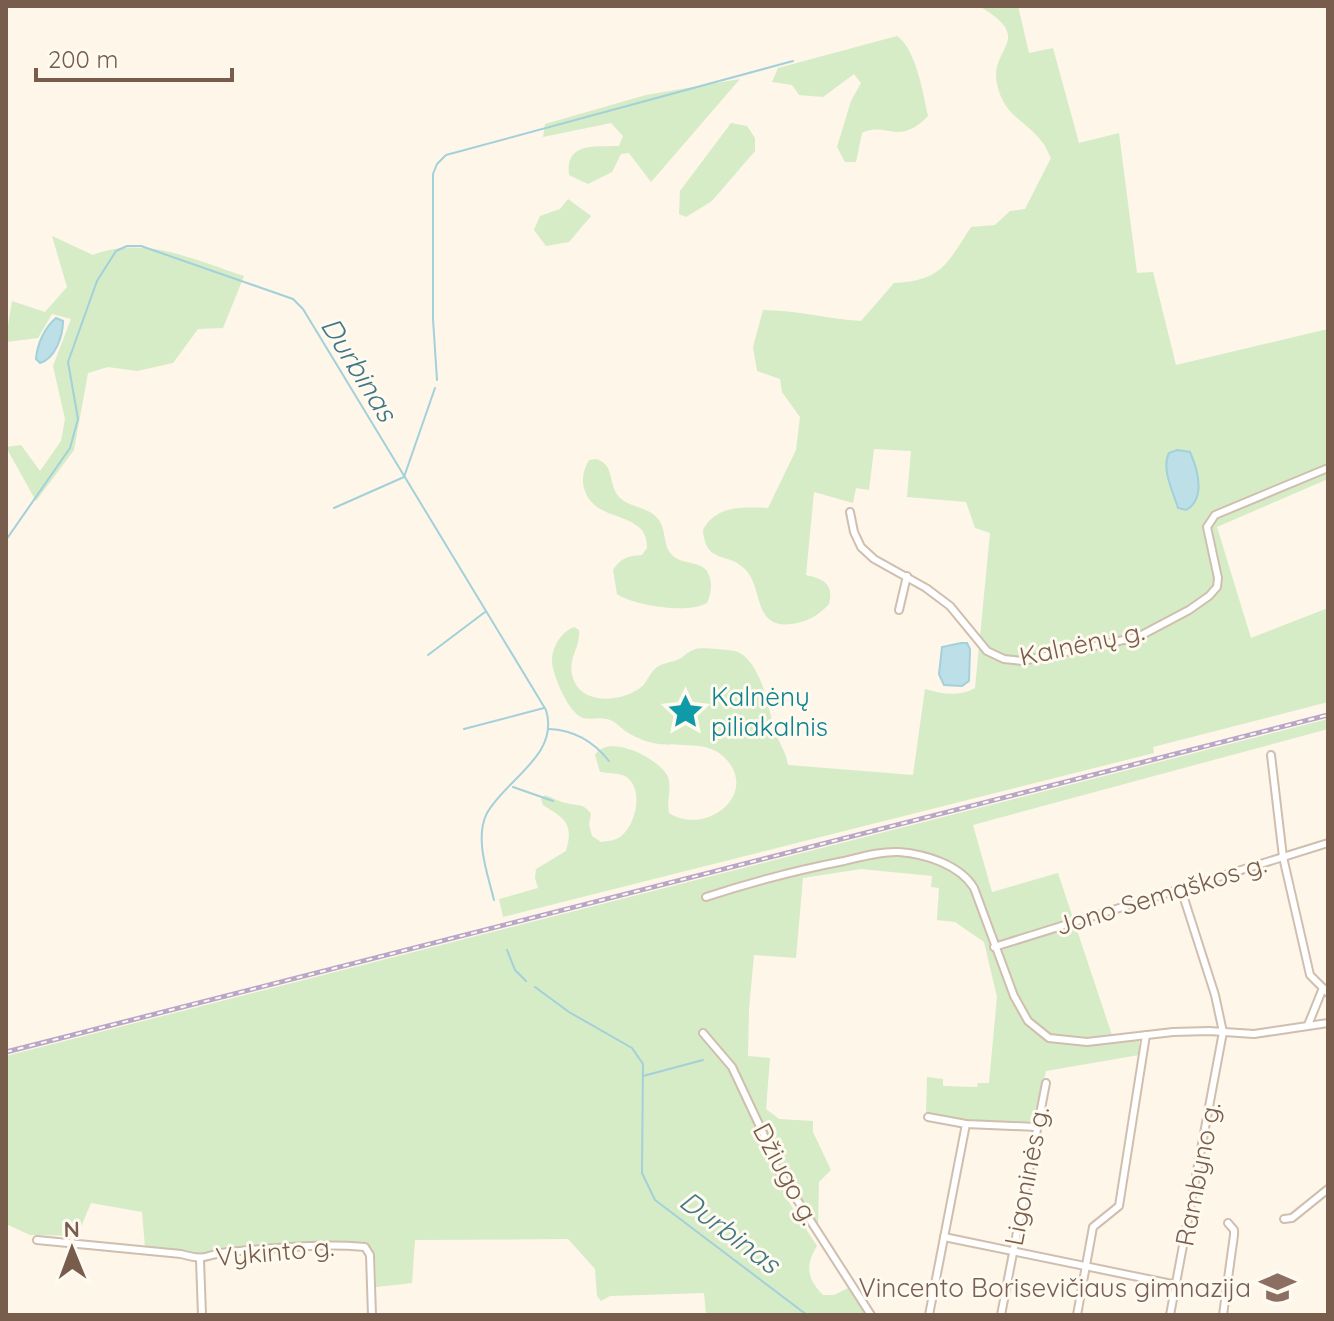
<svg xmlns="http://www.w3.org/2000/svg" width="1334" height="1321" font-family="Quicksand,sans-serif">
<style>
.green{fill:#d5ecc7}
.water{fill:#bde0e8;stroke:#a3d0da;stroke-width:2}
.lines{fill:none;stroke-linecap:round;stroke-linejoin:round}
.stream{stroke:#a3d0da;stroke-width:2}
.minor-casing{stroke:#d0beae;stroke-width:10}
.minor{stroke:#fff;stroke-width:6}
.rail-casing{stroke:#b9a6c8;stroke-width:5}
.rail{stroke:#fffaf0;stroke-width:2;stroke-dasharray:6;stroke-linecap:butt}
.labels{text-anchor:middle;stroke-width:6;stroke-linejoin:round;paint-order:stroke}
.street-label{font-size:26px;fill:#795d4c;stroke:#fffaf0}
.culture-label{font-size:26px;fill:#0d838f;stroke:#fffaf0;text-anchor:start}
.education-label{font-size:26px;fill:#785e54;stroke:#fffaf0;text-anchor:end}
.water-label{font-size:28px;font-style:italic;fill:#417785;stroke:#fffaf0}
</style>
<rect width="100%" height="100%" fill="#fdf6e9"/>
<g class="green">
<path d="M 979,6 L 1018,6 L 1029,53 L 1053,48 L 1079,143 L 1119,133 L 1137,273 L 1153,272 L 1176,365 L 1328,329 L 1328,479 L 1217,527 L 1251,638 L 1328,608 L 1328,702 L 1153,747 L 1154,753 L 503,917 L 499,899 L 538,888 L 535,878 L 536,869 L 566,851 C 574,823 565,819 543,805 L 541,799 L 545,795 C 552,797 559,802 566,803 C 577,806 584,803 591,814 L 589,824 L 592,836 L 601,842 C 607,841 614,841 620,837 C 636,826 645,788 625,776 C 618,773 607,773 600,772 L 595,755 C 609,733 657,758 667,775 C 673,786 666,801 669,813 C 706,837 760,794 725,758 C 706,738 673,749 649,742 C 642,740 633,736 627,732 C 620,728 616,721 607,719 C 599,717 590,720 583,718 C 569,714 552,674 552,661 C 552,647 561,632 574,627 L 579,630 C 581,650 564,660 575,683 C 586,705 623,701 640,688 C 647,683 649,674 655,669 C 660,663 670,663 677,660 C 683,658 687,652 693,650 C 700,647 709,649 717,649 C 723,650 730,650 735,651 C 760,659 768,704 773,725 C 776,739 786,750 788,765 L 913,775 L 925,689 C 942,694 959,697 975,688 L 990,533 L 975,528 L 966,502 L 907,497 L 911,451 L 874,449 L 869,490 L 856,488 L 853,503 L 814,492 L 806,575 C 824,579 834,584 829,604 C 819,615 807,622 792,624 C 752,629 764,588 745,569 C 727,551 706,565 703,530 C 716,505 743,507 768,508 L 796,450 L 800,417 L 782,392 L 780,379 L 757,371 L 753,347 L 763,310 C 796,310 828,319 861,321 L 894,283 C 941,281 947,264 971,227 L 995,225 L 1010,211 L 1025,209 L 1051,158 C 1048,153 1046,146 1042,142 C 1026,120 1004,117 997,84 C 989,47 1037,40 979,6 Z"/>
<path d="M 897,36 C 916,49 923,93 928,116 C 898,147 887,121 862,133 L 856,162 L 845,162 L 837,147 L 851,101 L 861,83 L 854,74 L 823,97 L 799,95 L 792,85 L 772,82 L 778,68 Z"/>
<path d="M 740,79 L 651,182 L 629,153 L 621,154 L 612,172 L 588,184 L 569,175 C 565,141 596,147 619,146 L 623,136 L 611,123 L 543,137 L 545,124 L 646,95 Z"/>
<path d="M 731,123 L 747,126 L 755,138 L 755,151 L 712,201 L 686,217 L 679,214 L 680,191 Z"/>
<path d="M 568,199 L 591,216 L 569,242 L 546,246 L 534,230 L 540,216 L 560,209 Z"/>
<path d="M 52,236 L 93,255 C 144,235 195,260 244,276 L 223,328 L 198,329 L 173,363 L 137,371 L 108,367 L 88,373 L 74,450 L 36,501 L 6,447 L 21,445 L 40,471 L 61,441 L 65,419 L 53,366 L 71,319 L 52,314 L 38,338 L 6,342 L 6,337 L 12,301 L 45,312 L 67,287 Z"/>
<path d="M 596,459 C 616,465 607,485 620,498 C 631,508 649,507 658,519 C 668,531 661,549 676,558 C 686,564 703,562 708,573 C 713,583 711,594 707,603 C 689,614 634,606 617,594 L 613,570 C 621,558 627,556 642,555 L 647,548 C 647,542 646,536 642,530 C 626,513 594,517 585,491 C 581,480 583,471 589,460 Z"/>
<path d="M 1328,719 L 1328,729 L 973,825 L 992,892 L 1058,873 L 1114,1041 L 1139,1041 L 1139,1055 L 1046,1071 L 1034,1122 L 960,1120 L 926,1114 L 927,1077 L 943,1079 L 943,1086 L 977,1087 L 978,1083 L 989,1083 L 997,997 L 984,942 L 955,922 L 937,920 L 939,888 L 931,887 L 932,876 L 861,869 L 803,878 L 796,958 L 754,955 L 749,1009 L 748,1056 L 770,1058 L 766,1109 L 779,1119 L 813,1121 L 813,1132 L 831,1170 L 819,1182 L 818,1227 L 802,1200 L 787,1199 L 817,1246 C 805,1265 807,1279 823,1295 L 834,1295 L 848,1288 L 866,1315 L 706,1315 L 704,1293 L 610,1296 L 601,1301 L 597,1296 L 595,1269 L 568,1239 L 415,1240 L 412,1283 L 376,1287 L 375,1257 L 368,1244 L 336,1241 L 221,1248 L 199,1253 L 145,1247 L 142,1212 L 91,1203 L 77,1236 L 30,1235 L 6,1224 L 6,1056 Z"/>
</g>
<g class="water">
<path d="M 56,318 L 63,321 C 63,336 55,359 40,363 L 36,359 C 37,344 45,327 56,318 Z"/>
<path d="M 1177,450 L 1190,452 C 1198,470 1206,499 1186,510 L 1178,508 C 1173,492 1161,468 1169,453 Z"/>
<path d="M 961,643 L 967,643 L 970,649 L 969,681 L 962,686 L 944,685 L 939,674 L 942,647 Z"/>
</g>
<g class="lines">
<g class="stream">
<path d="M 437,380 L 433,319 L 433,174 L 437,164 L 446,155 L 793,61"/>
<path d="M 334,508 L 404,477 L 435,388"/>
<path d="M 6,540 L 70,448 L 78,419 L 68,362 L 97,281 L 116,251 L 127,246 L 141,246 L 293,299 L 303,309 L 546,710 C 560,755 506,779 487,813 C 474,838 488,875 494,900"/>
<path d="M 428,655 L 485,612"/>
<path d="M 464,729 L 544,708"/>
<path d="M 549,729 C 574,730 594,742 609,761"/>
<path d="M 513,787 L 553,801"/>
<path d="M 507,950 L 515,970 L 526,981"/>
<path d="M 535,987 L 569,1012 L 632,1048 L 643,1064 L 642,1173 L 655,1200 L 807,1315"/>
<path d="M 643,1076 L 703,1060"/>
</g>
<defs>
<g id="minor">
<path d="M 850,512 L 854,532 L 861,547 L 874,559 L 926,588 L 950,606 L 987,651 L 1004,659 L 1022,661 L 1138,637 L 1189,610 L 1209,596 L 1217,587 L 1218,578 L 1207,527 L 1215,515 L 1328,468"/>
<path d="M 899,610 L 907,576"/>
<path d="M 1271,755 L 1283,857 L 1310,975 L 1328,993"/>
<path d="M 706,897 C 752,882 797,870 844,861 C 861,857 881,851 899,852 C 926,854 960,865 974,888 L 1014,996 L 1028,1021 L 1049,1038 L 1087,1042 L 1173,1032 L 1209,1031 L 1254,1034 L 1328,1023"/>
<path d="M 994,947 L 1328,843"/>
<path d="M 1308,1025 L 1323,988"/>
<path d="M 703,1033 L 732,1067 L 763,1133 L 776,1167 L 871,1315"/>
<path d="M 928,1117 L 966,1124 L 1037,1127"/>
<path d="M 1284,1219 L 1292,1218 L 1328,1189"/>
<path d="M 944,1237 L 1177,1285"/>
<path d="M 37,1240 L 181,1254 C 209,1262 204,1254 228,1252 C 274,1248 320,1243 365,1247 L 370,1255 L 372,1315"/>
<path d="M 200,1260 L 202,1315"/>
<path d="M 929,1315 L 966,1124"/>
<path d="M 1001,1315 L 1046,1083"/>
<path d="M 1077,1315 L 1093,1227 L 1119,1206 L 1146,1035"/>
<path d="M 1170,1315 L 1223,1032 L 1215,995 L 1181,889"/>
<path d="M 1223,1315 L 1234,1235 L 1234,1230 L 1228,1223"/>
</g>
</defs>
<use href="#minor" class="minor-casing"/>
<use href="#minor" class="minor"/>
<defs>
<path id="rail" d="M 6,1052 L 1328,715"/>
</defs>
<use href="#rail" class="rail-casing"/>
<use href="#rail" class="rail"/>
</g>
<defs>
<symbol id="sight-bare" viewBox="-9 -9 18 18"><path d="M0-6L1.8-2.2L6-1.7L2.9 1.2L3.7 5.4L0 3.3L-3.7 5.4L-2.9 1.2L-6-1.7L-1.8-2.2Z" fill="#0f9aa8" stroke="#fffaf0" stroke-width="2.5" paint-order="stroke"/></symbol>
<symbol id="school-bare" viewBox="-9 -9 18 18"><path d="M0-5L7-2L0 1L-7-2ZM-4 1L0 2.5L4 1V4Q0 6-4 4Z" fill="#8d6e63" stroke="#fffaf0" stroke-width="2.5" paint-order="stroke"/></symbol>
</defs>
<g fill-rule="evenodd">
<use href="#sight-bare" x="660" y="686" width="51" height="51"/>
<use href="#school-bare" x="1252" y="1262" width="51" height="51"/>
</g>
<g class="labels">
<g class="street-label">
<text transform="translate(1082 644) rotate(-12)" y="9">Kalnėnų g.</text>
<text transform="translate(1161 895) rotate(-17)" y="9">Jono Semaškos g.</text>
<text transform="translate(786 1174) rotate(62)" y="9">Džiugo g.</text>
<text transform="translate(1198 1174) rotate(-79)" y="9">Rambyno g.</text>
<text transform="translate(1027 1176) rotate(-79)" y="9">Ligoninės g.</text>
<text transform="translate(275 1252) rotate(-5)" y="9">Vykinto g.</text>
</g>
<g class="culture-label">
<text x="711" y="706">Kalnėnų<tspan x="711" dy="30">piliakalnis</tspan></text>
</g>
<g class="education-label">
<text x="1251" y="1297">Vincento Borisevičiaus gimnazija</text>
</g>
<g class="water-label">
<text transform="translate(359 369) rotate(58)" y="10">Durbinas</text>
<text transform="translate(730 1232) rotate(37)" y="10">Durbinas</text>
</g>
</g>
<rect width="1334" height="1321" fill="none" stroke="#795d4c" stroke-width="16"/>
<g transform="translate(72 1249) rotate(359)" stroke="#fffaf0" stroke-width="6" paint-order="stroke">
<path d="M0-6L14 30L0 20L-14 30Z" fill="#795d4c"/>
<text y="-12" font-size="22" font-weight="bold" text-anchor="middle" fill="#795d4c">N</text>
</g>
<path d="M36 68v12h196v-12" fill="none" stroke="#795d4c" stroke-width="4"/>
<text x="48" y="68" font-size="24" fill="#795d4c" stroke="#fffaf0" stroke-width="6" paint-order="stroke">200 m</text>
</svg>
